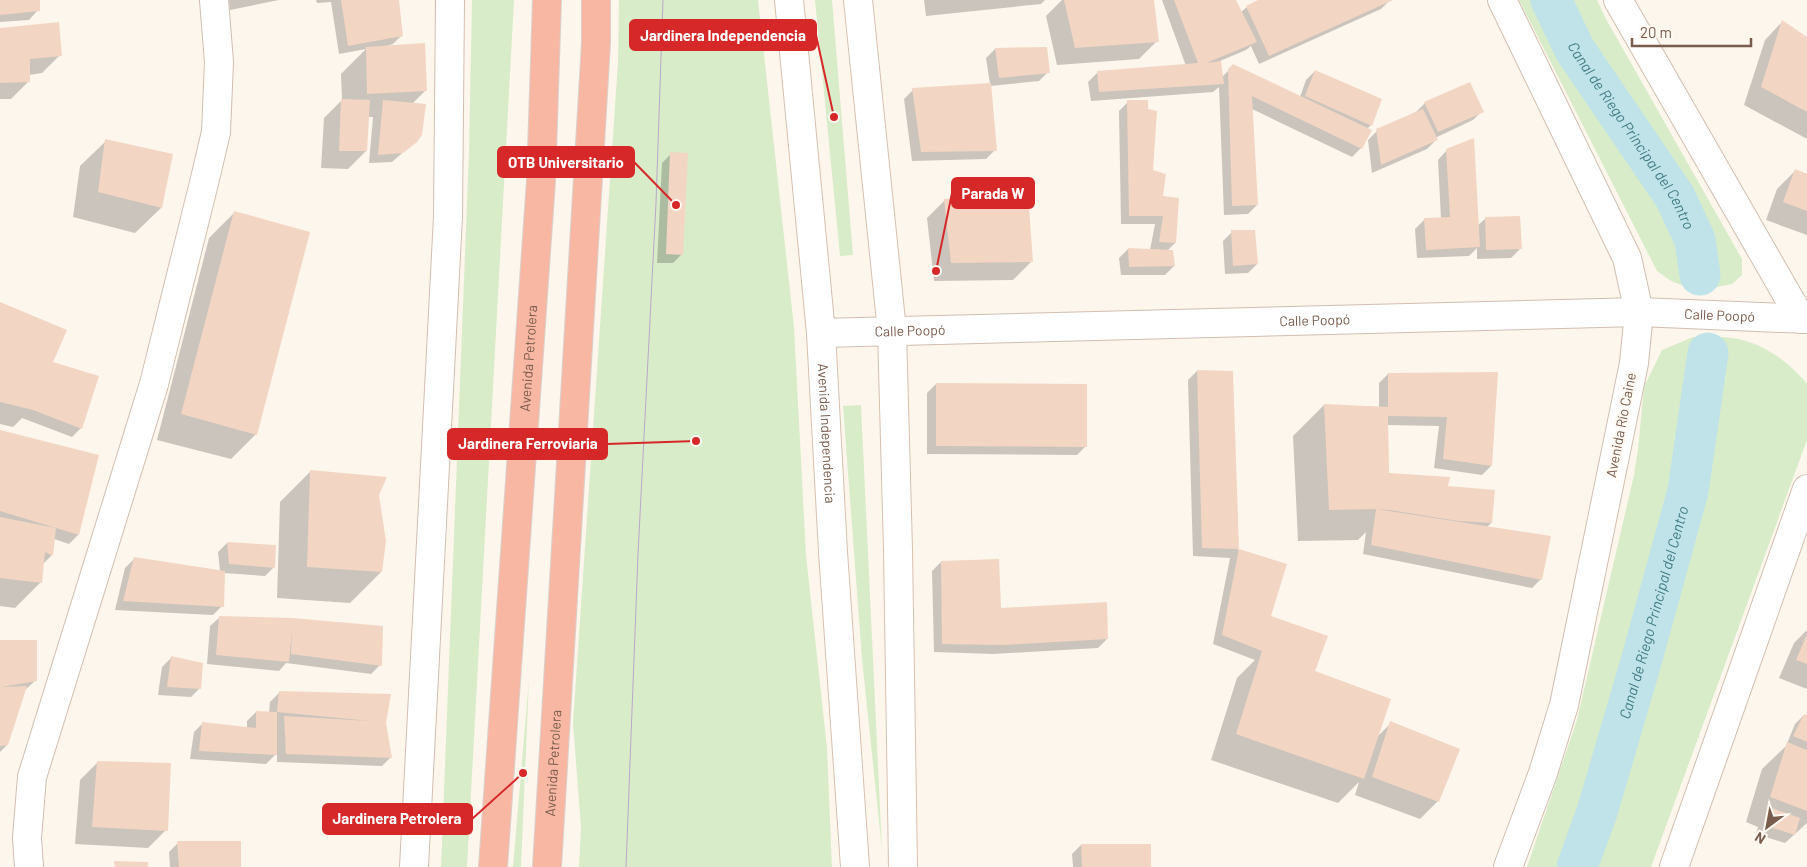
<svg xmlns="http://www.w3.org/2000/svg" width="1807" height="867" font-family="Barlow,sans-serif">
<style>
.green{fill:#d8ecc9}
.shadow{fill:#0003}
.lines{fill:none;stroke-linecap:round;stroke-linejoin:round}
.canal{stroke:#bfe3e8;stroke-width:41}
.building{fill:#f3d5c3}
.street-casing{stroke:#d1beb0;stroke-width:30}
.secondary-casing{stroke:#d6c0b0;stroke-width:30}
.highway-casing{stroke:#dad1cd;stroke-width:30}
.street{stroke:#fff;stroke-width:28}
.secondary{stroke:#fff;stroke-width:28}
.highway{stroke:#f7b7a3;stroke-width:28}
.tram{stroke:#b9a8c9;stroke-width:1}
.labels{text-anchor:middle;stroke-width:4;stroke-linejoin:round;paint-order:stroke}
.street-label{font-size:14px;fill:#7a5c4d;stroke:#fffaf3}
.water-label{font-size:15px;font-style:italic;fill:#437c86;stroke:#fffaf3}
.leader{fill:none;stroke:#d62828;stroke-width:2}
.callout-dot{fill:#d62828;stroke:#fffaf3;stroke-width:2}
.callout{fill:#d62828;stroke:#d62828;stroke-width:2}
.callout-label{font-size:15px;text-anchor:middle;font-weight:bold;fill:#fff}
</style>
<rect width="100%" height="100%" fill="#fdf6ec"/>
<g class="green">
<path d="M 472,0 L 514,0 L 467,867 L 441,867 L 469,152 Z"/>
<path d="M 619,0 L 758,0 L 794,327 L 806,555 L 827,748 L 832,867 L 579,867 L 581,828 L 573,723 L 618,62 Z"/>
<path d="M 815,0 L 832,0 L 853,255 L 840,256 Z"/>
<path d="M 1519,0 L 1597,0 L 1606,19 L 1742,259 L 1742,275 L 1732,284 L 1697,291 L 1671,281 L 1657,271 Z"/>
<path d="M 1693,337 C 1705,338 1719,336 1732,338 C 1762,342 1788,361 1807,384 L 1807,440 L 1651,867 L 1527,867 L 1577,720 L 1634,475 L 1638,449 L 1644,387 L 1662,350 Z"/>
<path d="M 861,405 L 882,850 L 862,659 L 843,406 Z"/>
<path d="M 529,679 L 521,867 L 513,867 Z"/>
</g>
<g class="shadow">
<path d="M 0,0 L 38,0 L 38,10 L 29,20 L 0,22 Z"/>
<path d="M 229,0 L 279,0 L 230,10 Z"/>
<path d="M 316,0 L 398,0 L 402,35 L 393,44 L 387,46 L 387,47 L 426,90 L 412,104 L 416,141 L 392,162 L 369,163 L 373,117 L 368,117 L 366,151 L 348,169 L 321,168 L 324,118 L 342,100 L 341,74 L 366,49 L 339,54 L 331,2 L 317,3 Z"/>
<path d="M 924,0 L 1045,0 L 1041,4 L 926,16 Z"/>
<path d="M 1062,0 L 1152,0 L 1157,41 L 1139,59 L 1057,65 L 1046,16 Z"/>
<path d="M 1162,0 L 1235,0 L 1241,12 L 1247,7 L 1261,0 L 1390,0 L 1381,9 L 1259,64 L 1251,46 L 1246,50 L 1220,61 L 1222,77 L 1233,66 L 1300,97 L 1306,80 L 1315,71 L 1371,125 L 1367,129 L 1370,131 L 1361,148 L 1352,157 L 1252,109 L 1257,205 L 1248,214 L 1224,215 L 1219,87 L 1213,92 L 1091,101 L 1088,82 L 1097,73 L 1186,66 Z"/>
<path d="M 1782,22 L 1807,39 L 1807,139 L 1744,105 L 1765,40 Z"/>
<path d="M 0,30 L 60,55 L 42,73 L 29,75 L 29,81 L 11,99 L 0,99 Z"/>
<path d="M 995,49 L 1048,72 L 1039,81 L 990,86 L 995,150 L 986,159 L 912,161 L 904,99 L 913,90 L 990,84 L 986,58 Z"/>
<path d="M 1128,102 L 1162,197 L 1175,243 L 1167,251 L 1174,266 L 1165,275 L 1121,275 L 1119,258 L 1128,249 L 1150,250 L 1155,224 L 1121,224 L 1119,111 Z"/>
<path d="M 1425,103 L 1482,111 L 1473,120 L 1435,138 L 1436,140 L 1427,149 L 1372,173 L 1368,140 L 1377,131 L 1416,112 Z"/>
<path d="M 106,141 L 161,208 L 135,233 L 73,217 L 80,166 Z"/>
<path d="M 1447,150 L 1477,226 L 1486,218 L 1520,249 L 1511,258 L 1477,259 L 1477,248 L 1469,256 L 1417,258 L 1415,229 L 1424,220 L 1441,219 L 1438,160 Z"/>
<path d="M 671,154 L 682,254 L 673,263 L 657,263 L 662,163 Z"/>
<path d="M 1795,171 L 1807,175 L 1807,235 L 1766,220 L 1777,189 Z"/>
<path d="M 945,200 L 1031,262 L 1013,280 L 934,281 L 927,218 Z"/>
<path d="M 234,213 L 256,434 L 231,459 L 157,440 L 209,238 Z"/>
<path d="M 1232,232 L 1257,264 L 1248,273 L 1225,274 L 1223,241 Z"/>
<path d="M 0,304 L 51,362 L 81,428 L 72,437 L 22,418 L 13,427 L 0,424 Z"/>
<path d="M 1197,371 L 1232,372 L 1238,550 L 1286,565 L 1269,617 L 1313,672 L 1377,737 L 1391,723 L 1438,801 L 1420,819 L 1355,795 L 1359,782 L 1338,803 L 1211,760 L 1237,678 L 1255,660 L 1213,644 L 1230,558 L 1193,556 L 1188,380 Z"/>
<path d="M 1388,374 L 1497,374 L 1491,466 L 1482,475 L 1434,468 L 1439,426 L 1387,425 L 1388,476 L 1447,488 L 1491,523 L 1486,528 L 1541,579 L 1532,588 L 1363,554 L 1366,532 L 1358,540 L 1298,541 L 1293,436 L 1324,405 L 1379,407 L 1379,383 Z"/>
<path d="M 936,384 L 1086,446 L 1077,455 L 927,454 L 927,393 Z"/>
<path d="M 0,432 L 97,456 L 78,535 L 69,544 L 54,539 L 51,556 L 43,564 L 41,582 L 15,608 L 0,606 Z"/>
<path d="M 311,471 L 378,495 L 381,572 L 350,603 L 277,598 L 280,502 Z"/>
<path d="M 227,543 L 274,567 L 265,576 L 224,573 L 222,606 L 213,615 L 115,610 L 125,568 L 134,559 L 220,571 L 218,552 Z"/>
<path d="M 941,562 L 1000,609 L 1107,639 L 1098,648 L 993,654 L 934,652 L 932,571 Z"/>
<path d="M 220,617 L 292,619 L 380,665 L 371,674 L 286,663 L 279,671 L 207,664 L 210,626 Z"/>
<path d="M 1807,630 L 1807,689 L 1779,678 L 1794,643 Z"/>
<path d="M 0,641 L 36,680 L 25,690 L 7,745 L 0,752 Z"/>
<path d="M 171,658 L 200,688 L 191,697 L 158,695 L 162,667 Z"/>
<path d="M 279,693 L 385,723 L 391,757 L 382,766 L 277,762 L 277,753 L 266,764 L 190,759 L 194,732 L 203,723 L 247,729 L 247,721 L 256,712 L 269,713 L 270,702 Z"/>
<path d="M 1804,715 L 1807,716 L 1807,823 L 1785,843 L 1756,834 L 1758,827 L 1746,822 L 1762,769 L 1786,746 L 1795,724 Z"/>
<path d="M 98,762 L 166,830 L 148,848 L 75,844 L 80,780 Z"/>
<path d="M 178,843 L 240,867 L 170,867 L 169,852 Z"/>
<path d="M 1081,845 L 1149,867 L 1073,867 L 1072,854 Z"/>
</g>
<g class="lines">
<g class="canal">
<path id="s1" d="M 1551,0 L 1575,50 L 1675,197 L 1695,240 L 1700,275"/>
<path id="s2" d="M 1577,867 L 1597,812 L 1641,662 L 1688,491 L 1708,353"/>
</g>
</g>
<g class="building">
<path d="M 0,0 L 40,0 L 40,11 L 0,15 Z"/>
<path d="M 341,0 L 399,0 L 403,36 L 348,46 Z"/>
<path d="M 1064,0 L 1154,0 L 1159,42 L 1075,48 Z"/>
<path d="M 1174,0 L 1236,0 L 1257,42 L 1206,63 L 1221,61 L 1224,84 L 1099,92 L 1097,71 L 1198,63 Z"/>
<path d="M 1258,0 L 1393,0 L 1269,56 L 1246,6 Z"/>
<path d="M 1782,20 L 1807,37 L 1807,112 L 1761,87 Z"/>
<path d="M 59,22 L 62,56 L 30,59 L 30,82 L 0,83 L 0,28 Z"/>
<path d="M 425,43 L 427,91 L 367,94 L 366,47 Z"/>
<path d="M 1047,47 L 1050,73 L 999,78 L 995,48 Z"/>
<path d="M 1233,64 L 1372,130 L 1362,149 L 1252,96 L 1258,205 L 1232,206 L 1228,69 Z"/>
<path d="M 1315,70 L 1382,99 L 1372,126 L 1305,96 Z"/>
<path d="M 1470,82 L 1484,112 L 1438,132 L 1424,102 Z"/>
<path d="M 991,83 L 997,151 L 921,152 L 912,88 Z"/>
<path d="M 341,99 L 370,100 L 367,151 L 339,151 Z"/>
<path d="M 383,100 L 426,104 L 422,135 L 417,142 L 403,153 L 378,155 Z"/>
<path d="M 1127,100 L 1148,100 L 1148,109 L 1157,111 L 1153,170 L 1166,174 L 1163,196 L 1179,198 L 1176,243 L 1159,242 L 1163,216 L 1129,216 Z"/>
<path d="M 1423,109 L 1438,140 L 1381,165 L 1376,129 Z"/>
<path d="M 1474,138 L 1480,247 L 1426,250 L 1424,218 L 1450,217 L 1446,149 Z"/>
<path d="M 105,139 L 173,154 L 162,208 L 98,192 Z"/>
<path d="M 670,152 L 688,153 L 683,255 L 666,254 Z"/>
<path d="M 1795,169 L 1807,174 L 1807,211 L 1783,202 Z"/>
<path d="M 1028,194 L 1033,262 L 951,263 L 944,199 Z"/>
<path d="M 234,211 L 310,232 L 257,435 L 181,414 Z"/>
<path d="M 1520,216 L 1522,249 L 1486,250 L 1485,217 Z"/>
<path d="M 1231,230 L 1255,230 L 1258,264 L 1233,266 Z"/>
<path d="M 1128,248 L 1173,250 L 1175,266 L 1129,267 Z"/>
<path d="M 0,302 L 67,330 L 53,362 L 99,376 L 82,429 L 33,410 L 0,402 Z"/>
<path d="M 1197,370 L 1233,371 L 1239,549 L 1202,548 Z"/>
<path d="M 1498,372 L 1492,466 L 1443,459 L 1447,417 L 1388,416 L 1389,473 L 1450,477 L 1448,486 L 1495,490 L 1492,523 L 1458,521 L 1390,510 L 1376,509 L 1551,536 L 1542,580 L 1371,545 L 1376,509 L 1329,510 L 1324,404 L 1388,407 L 1388,373 Z"/>
<path d="M 936,383 L 1087,384 L 1087,447 L 936,446 Z"/>
<path d="M 0,430 L 99,455 L 79,535 L 0,511 Z"/>
<path d="M 310,470 L 387,477 L 379,495 L 386,541 L 382,572 L 307,567 Z"/>
<path d="M 0,517 L 56,528 L 53,556 L 45,552 L 42,583 L 0,578 Z"/>
<path d="M 227,542 L 276,545 L 275,568 L 229,564 Z"/>
<path d="M 1239,549 L 1287,564 L 1271,616 L 1328,636 L 1315,671 L 1391,699 L 1364,779 L 1236,734 L 1262,651 L 1272,655 L 1222,635 Z"/>
<path d="M 134,557 L 225,571 L 224,607 L 123,601 Z"/>
<path d="M 999,559 L 1001,608 L 1107,602 L 1108,639 L 1003,645 L 942,644 L 941,561 Z"/>
<path d="M 219,616 L 292,618 L 383,626 L 382,666 L 291,654 L 292,631 L 289,662 L 216,655 Z"/>
<path d="M 1807,634 L 1807,664 L 1796,660 Z"/>
<path d="M 0,640 L 37,640 L 37,681 L 1,687 L 27,686 L 8,745 L 0,746 Z"/>
<path d="M 171,656 L 203,663 L 201,689 L 167,687 Z"/>
<path d="M 279,691 L 391,694 L 386,723 L 392,758 L 286,754 L 284,716 L 370,721 L 277,712 Z"/>
<path d="M 256,711 L 277,712 L 277,755 L 199,751 L 202,722 L 256,728 Z"/>
<path d="M 1804,714 L 1807,715 L 1807,742 L 1793,736 Z"/>
<path d="M 1390,721 L 1460,749 L 1439,802 L 1372,777 Z"/>
<path d="M 1787,742 L 1807,750 L 1807,811 L 1770,797 Z"/>
<path d="M 97,761 L 171,763 L 168,831 L 92,827 Z"/>
<path d="M 1769,807 L 1800,818 L 1795,835 L 1764,825 Z"/>
<path d="M 177,841 L 241,841 L 241,867 L 179,867 Z"/>
<path d="M 1081,844 L 1151,844 L 1151,867 L 1082,867 Z"/>
<path d="M 114,861 L 148,862 L 148,867 L 115,867 Z"/>
</g>
<g class="lines">
<defs>
<g id="street">
<path d="M 1502,0 L 1627,258 L 1639,312 L 1634,363 L 1564,705 L 1543,773 L 1508,867"/>
<path d="M 1618,0 L 1801,319"/>
<path id="s3" d="M 821,333 L 1639,312 L 1807,319"/>
<path d="M 29,867 L 27,838 L 32,777 L 154,384 L 204,183 L 216,132 L 219,62 L 214,0"/>
<path d="M 414,867 L 448,217 L 450,0"/>
<path d="M 1674,867 L 1807,489"/>
</g>
<g id="secondary">
<path id="s4" d="M 789,0 L 821,333 L 833,552 L 855,867"/>
<path d="M 858,0 L 892,331 L 898,550 L 903,867"/>
</g>
<g id="highway">
<path id="s5" d="M 493,867 L 541,181 L 547,0"/>
<path id="s6" d="M 547,867 L 596,43 L 596,0"/>
</g>
</defs>
<use href="#street" class="street-casing"/>
<use href="#secondary" class="secondary-casing"/>
<use href="#highway" class="highway-casing"/>
<use href="#street" class="street"/>
<use href="#secondary" class="secondary"/>
<use href="#highway" class="highway"/>
<path class="tram" d="M 626,867 L 638,554 L 656,203 L 663,0"/>
</g>
<g class="labels">
<g class="street-label">
<text dy="5" stroke="none"><textPath href="#s3" startOffset="899">Calle Poopó</textPath></text>
<text dy="5" stroke="none"><textPath href="#s3" startOffset="494">Calle Poopó</textPath></text>
<text dy="5" stroke="none"><textPath href="#s3" startOffset="89">Calle Poopó</textPath></text>
<text dy="5" stroke="none"><textPath href="#s5" startOffset="510">Avenida Petrolera</textPath></text>
<text transform="translate(1621 425) rotate(-79)" y="5">Avenida Río Caine</text>
<text dy="5" stroke="none"><textPath href="#s4" startOffset="435">Avenida Independencia</textPath></text>
<text dy="5" stroke="none"><textPath href="#s6" startOffset="104">Avenida Petrolera</textPath></text>
</g>
<g class="water-label">
<text dy="5" stroke="none"><textPath href="#s1" startOffset="158">Canal de Riego Principal del Centro</textPath></text>
<text dy="5" stroke="none"><textPath href="#s2" startOffset="266">Canal de Riego Principal del Centro</textPath></text>
</g>
</g>
<path class="leader" d="M834 117L816 35M676 205L634 162M936 271L952 193M696 441L607 444M523 773L472 819"/>
<g class="callout-dot">
<circle cx="834" cy="117" r="5"/>
<circle cx="676" cy="205" r="5"/>
<circle cx="936" cy="271" r="5"/>
<circle cx="696" cy="441" r="5"/>
<circle cx="523" cy="773" r="5"/>
</g>
<g class="callout">
<rect x="630" y="20" width="186" height="30" rx="5"/>
<rect x="498" y="147" width="136" height="30" rx="5"/>
<rect x="952" y="178" width="82" height="30" rx="5"/>
<rect x="448" y="429" width="159" height="30" rx="5"/>
<rect x="323" y="804" width="149" height="30" rx="5"/>
</g>
<g class="callout-label">
<text x="723" y="41">Jardinera Independencia</text>
<text x="566" y="168">OTB Universitario</text>
<text x="993" y="199">Parada W</text>
<text x="528" y="449">Jardinera Ferroviaria</text>
<text x="397" y="824">Jardinera Petrolera</text>
</g>
<g transform="translate(1767 827) rotate(212)" stroke="#fffaf3" stroke-width="4" paint-order="stroke">
<path d="M0-4L9 19L0 12L-9 19Z" fill="#7a5c4d"/>
<text y="-8" font-size="14" font-weight="bold" text-anchor="middle" fill="#7a5c4d">N</text>
</g>
<path d="M1632 38v8h119v-8" fill="none" stroke="#7a5c4d" stroke-width="2.5"/>
<text x="1640" y="38" font-size="15" fill="#7a5c4d" stroke="#fffaf3" stroke-width="4" paint-order="stroke">20 m</text>
</svg>
